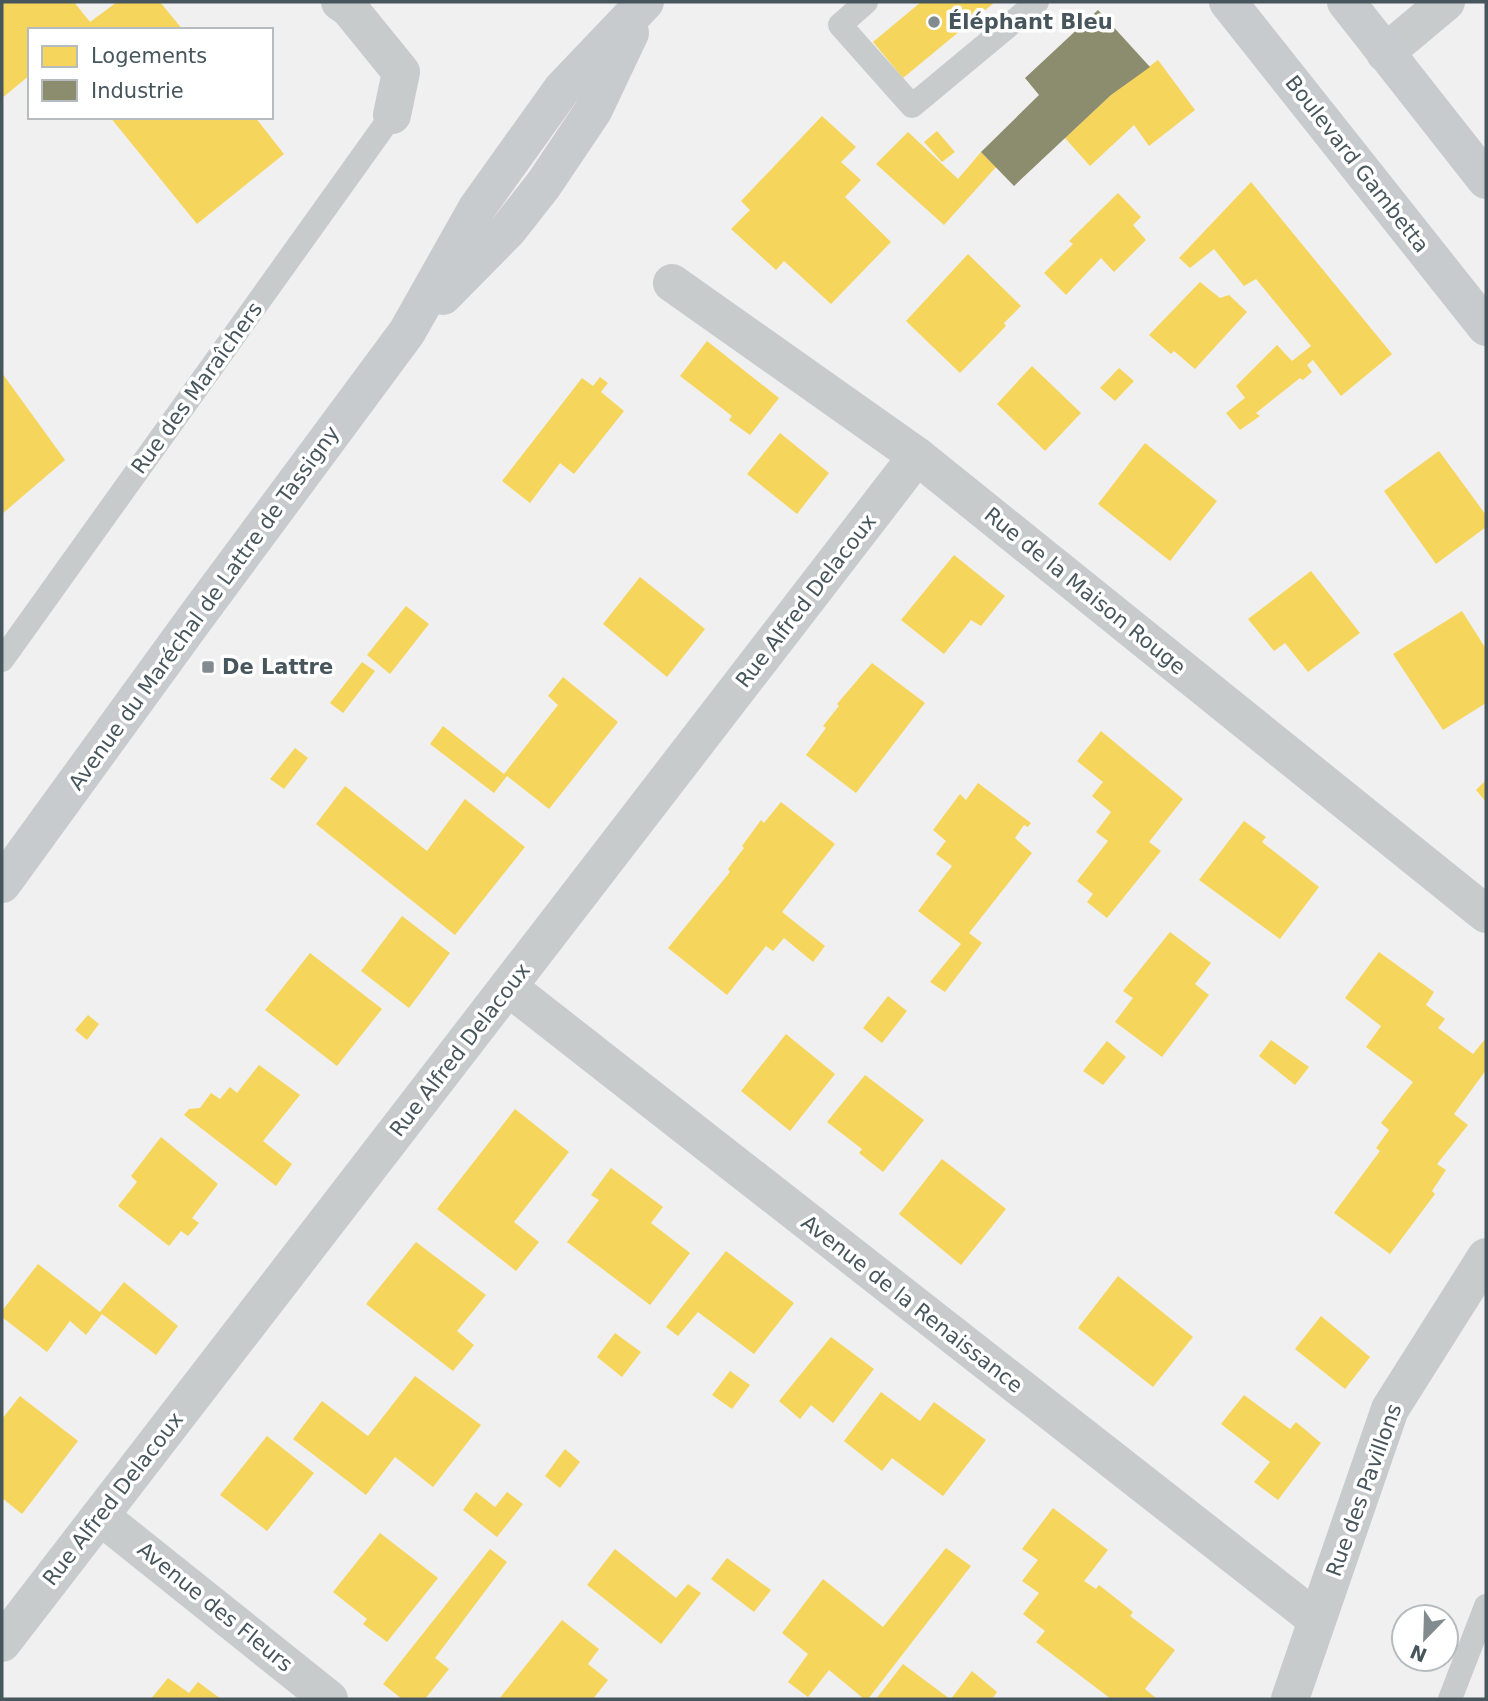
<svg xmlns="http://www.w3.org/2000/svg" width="1488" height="1701" font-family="'DejaVu Sans',sans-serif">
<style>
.homes{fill:#f6d55c}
.industry{fill:#8c8c6e}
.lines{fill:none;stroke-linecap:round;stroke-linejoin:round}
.lane{stroke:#c8cbcc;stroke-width:24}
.street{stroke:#c8cbcc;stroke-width:38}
.secondary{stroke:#c8cbce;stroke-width:38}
.poi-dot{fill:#828c90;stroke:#fff;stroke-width:2.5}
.labels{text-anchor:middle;stroke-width:7;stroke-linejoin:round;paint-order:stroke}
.poi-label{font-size:21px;font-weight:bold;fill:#47565c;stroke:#fff;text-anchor:start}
.street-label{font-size:21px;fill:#47565c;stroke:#fff}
</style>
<rect width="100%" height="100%" fill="#f0f0f0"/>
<g class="homes">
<path d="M 2,2 L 74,2 L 90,22 L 117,2 L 160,2 L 183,30 L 30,30 L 30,75 L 2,98 Z"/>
<path d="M 921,2 L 995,2 L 903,78 L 873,42 Z"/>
<path d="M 1158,60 L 1195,110 L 1149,146 L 1134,125 L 1090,166 L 1065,138 L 1111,95 Z"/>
<path d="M 822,116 L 856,147 L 841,162 L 861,180 L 845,197 L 891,242 L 831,304 L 784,261 L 776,270 L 731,229 L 750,210 L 741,201 Z"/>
<path d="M 110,117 L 255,117 L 284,154 L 197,224 Z"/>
<path d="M 937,131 L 955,152 L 942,162 L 924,142 Z"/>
<path d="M 908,132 L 958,179 L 981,152 L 996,167 L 944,225 L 876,164 Z"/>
<path d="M 1251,182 L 1392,354 L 1341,396 L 1313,360 L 1307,365 L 1312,372 L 1303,380 L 1300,378 L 1256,413 L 1260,416 L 1240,430 L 1226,413 L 1245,398 L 1236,386 L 1277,345 L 1292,361 L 1311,346 L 1256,279 L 1244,286 L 1214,249 L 1190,268 L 1179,258 Z"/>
<path d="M 1118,193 L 1141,217 L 1133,225 L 1146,240 L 1114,272 L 1101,258 L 1066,295 L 1044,273 L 1073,244 L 1069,241 Z"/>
<path d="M 968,254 L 1021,306 L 1004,323 L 1006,326 L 960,373 L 906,321 Z"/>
<path d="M 1200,282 L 1220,298 L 1229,295 L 1247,312 L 1195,369 L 1174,351 L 1171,354 L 1149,335 Z"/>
<path d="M 707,341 L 779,398 L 750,435 L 729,420 L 732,416 L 680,376 Z"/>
<path d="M 1032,366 L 1081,413 L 1045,451 L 997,404 Z"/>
<path d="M 1119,368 L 1134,381 L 1115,401 L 1100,388 Z"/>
<path d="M 2,373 L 65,460 L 2,514 Z"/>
<path d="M 600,377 L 608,383 L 601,392 L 624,411 L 574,474 L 560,463 L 530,503 L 502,481 L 582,378 L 593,386 Z"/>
<path d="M 780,433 L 829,473 L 797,514 L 747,474 Z"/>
<path d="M 1145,443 L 1217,501 L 1170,561 L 1098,504 Z"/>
<path d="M 1439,451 L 1486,515 L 1486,527 L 1436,564 L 1384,491 Z"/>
<path d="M 954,555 L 1005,596 L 981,626 L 971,620 L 944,654 L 901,620 Z"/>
<path d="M 1311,571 L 1360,633 L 1308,672 L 1285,643 L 1274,651 L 1248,619 Z"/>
<path d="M 640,577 L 705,629 L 667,677 L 603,624 Z"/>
<path d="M 406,606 L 429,624 L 390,674 L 367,655 Z"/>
<path d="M 1462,611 L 1486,649 L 1486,703 L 1443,730 L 1393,654 Z"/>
<path d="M 362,662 L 375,671 L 343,713 L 330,703 Z"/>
<path d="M 872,663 L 925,703 L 856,793 L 806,755 L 826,728 L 823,726 L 839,706 L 837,704 Z"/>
<path d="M 563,677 L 618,722 L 549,809 L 507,776 L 494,793 L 430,744 L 443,726 L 504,774 L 558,705 L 548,696 Z"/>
<path d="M 1101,731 L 1183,799 L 1149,842 L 1161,851 L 1107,918 L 1087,902 L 1093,894 L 1077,881 L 1108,841 L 1096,832 L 1111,812 L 1092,796 L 1103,782 L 1077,761 Z"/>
<path d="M 295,748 L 308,758 L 284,789 L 270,779 Z"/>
<path d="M 1486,780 L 1486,802 L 1476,790 Z"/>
<path d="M 978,783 L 1031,823 L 1028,827 L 1024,825 L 1015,838 L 1032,853 L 969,933 L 982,943 L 945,992 L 930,982 L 961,944 L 918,911 L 952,866 L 936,854 L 946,841 L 933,830 L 960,794 L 966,800 Z"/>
<path d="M 345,786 L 427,851 L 465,799 L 525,847 L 455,935 L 316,824 Z"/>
<path d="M 781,802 L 835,844 L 782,912 L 825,946 L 813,962 L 784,938 L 773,951 L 766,946 L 727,995 L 668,948 L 730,872 L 728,869 L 744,848 L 742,846 L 761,820 L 764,823 Z"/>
<path d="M 1244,821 L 1266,837 L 1262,842 L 1319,887 L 1280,939 L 1199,880 Z"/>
<path d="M 402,916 L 450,953 L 409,1008 L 361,971 Z"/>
<path d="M 1170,932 L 1211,963 L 1195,984 L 1209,995 L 1162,1057 L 1115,1022 L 1133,998 L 1123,991 Z"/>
<path d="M 1379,952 L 1434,992 L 1426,1005 L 1445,1019 L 1438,1028 L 1473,1054 L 1486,1038 L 1486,1070 L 1454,1114 L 1468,1125 L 1437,1164 L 1446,1170 L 1432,1191 L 1435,1194 L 1390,1254 L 1334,1213 L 1380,1151 L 1376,1148 L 1389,1130 L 1381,1123 L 1413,1082 L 1366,1047 L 1381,1026 L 1345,998 Z"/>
<path d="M 310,953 L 382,1009 L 337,1066 L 265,1010 Z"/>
<path d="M 888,996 L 907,1011 L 882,1043 L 863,1028 Z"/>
<path d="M 88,1015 L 99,1024 L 87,1040 L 75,1030 Z"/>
<path d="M 786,1034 L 835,1074 L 790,1131 L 741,1091 Z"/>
<path d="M 1271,1040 L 1309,1067 L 1295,1085 L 1259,1056 Z"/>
<path d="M 1107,1041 L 1126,1057 L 1103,1085 L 1083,1071 Z"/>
<path d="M 259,1065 L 300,1095 L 263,1141 L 292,1164 L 276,1186 L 184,1115 L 189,1109 L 200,1108 L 211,1093 L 220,1099 L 230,1087 L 237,1093 Z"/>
<path d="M 865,1075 L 924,1120 L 883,1172 L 859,1153 L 862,1149 L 827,1122 Z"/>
<path d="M 515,1109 L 569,1152 L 514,1222 L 539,1242 L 516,1271 L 437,1209 Z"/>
<path d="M 161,1137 L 218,1184 L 192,1218 L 199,1223 L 188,1236 L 181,1231 L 169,1246 L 118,1206 L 137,1182 L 131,1176 Z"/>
<path d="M 942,1159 L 1006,1209 L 961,1265 L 899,1214 Z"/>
<path d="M 611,1168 L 663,1207 L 651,1223 L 690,1253 L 650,1305 L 567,1242 L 599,1200 L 591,1195 Z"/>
<path d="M 416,1242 L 486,1295 L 457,1331 L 474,1345 L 453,1371 L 366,1304 Z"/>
<path d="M 726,1251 L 794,1303 L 754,1354 L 698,1312 L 678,1336 L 666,1327 Z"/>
<path d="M 38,1264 L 100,1312 L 124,1282 L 178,1326 L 156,1355 L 102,1314 L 86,1335 L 70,1321 L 47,1352 L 2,1317 L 2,1311 Z"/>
<path d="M 1118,1276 L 1193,1337 L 1153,1387 L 1078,1328 Z"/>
<path d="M 1321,1316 L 1370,1357 L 1345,1389 L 1295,1349 Z"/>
<path d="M 615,1333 L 641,1352 L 622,1377 L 597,1357 Z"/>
<path d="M 831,1337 L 874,1369 L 833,1423 L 811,1405 L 800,1419 L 779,1401 Z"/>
<path d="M 730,1371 L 750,1385 L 732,1409 L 712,1395 Z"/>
<path d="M 415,1376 L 481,1425 L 433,1487 L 395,1457 L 366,1495 L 293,1439 L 322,1401 L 368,1436 Z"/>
<path d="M 881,1392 L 920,1421 L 934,1402 L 986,1440 L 943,1496 L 892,1458 L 882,1471 L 844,1441 Z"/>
<path d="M 1244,1395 L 1290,1429 L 1296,1422 L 1321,1443 L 1278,1500 L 1254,1482 L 1270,1462 L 1221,1424 Z"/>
<path d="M 20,1396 L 78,1441 L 22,1514 L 2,1498 L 2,1419 Z"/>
<path d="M 267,1436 L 314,1473 L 267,1531 L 220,1495 Z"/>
<path d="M 565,1449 L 580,1462 L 560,1488 L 545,1476 Z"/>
<path d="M 476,1492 L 495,1507 L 507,1492 L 523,1504 L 497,1537 L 463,1510 Z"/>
<path d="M 1053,1508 L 1108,1550 L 1084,1581 L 1096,1589 L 1099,1585 L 1133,1612 L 1130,1616 L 1175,1650 L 1145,1689 L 1157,1699 L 1111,1699 L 1036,1642 L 1045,1631 L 1023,1614 L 1039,1593 L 1022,1581 L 1038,1560 L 1022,1549 Z"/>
<path d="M 380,1533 L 438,1578 L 387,1642 L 363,1624 L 367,1619 L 333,1592 Z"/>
<path d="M 946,1548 L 971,1566 L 868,1699 L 864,1699 L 829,1670 L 808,1697 L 788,1682 L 808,1654 L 782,1633 L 823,1579 L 883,1627 Z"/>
<path d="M 490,1549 L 507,1562 L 435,1658 L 449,1669 L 425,1699 L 402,1699 L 383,1684 Z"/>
<path d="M 615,1549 L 676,1598 L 688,1584 L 701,1593 L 661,1644 L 587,1585 Z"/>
<path d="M 727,1558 L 771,1590 L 754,1612 L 711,1579 Z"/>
<path d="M 562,1620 L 599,1649 L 588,1664 L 608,1680 L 593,1699 L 499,1699 Z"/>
<path d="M 903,1664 L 950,1699 L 876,1699 Z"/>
<path d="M 972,1671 L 997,1692 L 992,1699 L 951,1699 Z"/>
<path d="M 168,1678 L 189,1693 L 198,1682 L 221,1699 L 151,1699 Z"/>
</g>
<path class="industry" d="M 1098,10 L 1150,67 L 1111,95 L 1014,186 L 981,152 L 1039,95 L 1025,78 Z"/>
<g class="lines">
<g class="lane">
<path d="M 866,2 L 840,25 L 912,106 L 1037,2"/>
<path d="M 2,660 L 392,115"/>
<path d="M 1450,1699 L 1486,1606"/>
</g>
<g class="street">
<path d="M 340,2 L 349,8 L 401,72 L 392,115"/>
<path d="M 1385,53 L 1446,2"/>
<path d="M 672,283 L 917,456 L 1486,914"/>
<path d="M 508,987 L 1317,1620"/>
<path d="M 100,1516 L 329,1699"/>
<path d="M 2,1643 L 917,456"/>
<path d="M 1290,1699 L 1390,1409 L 1486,1257"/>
</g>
<g class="secondary">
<path d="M 1228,2 L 1486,327"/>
<path d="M 1346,2 L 1486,180"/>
<path d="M 443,296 L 508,230 L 544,184 L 593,111 L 630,33"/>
<path d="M 2,884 L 196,617 L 407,332 L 477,208 L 562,89 L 645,2"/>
</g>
</g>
<g class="poi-dot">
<circle cx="934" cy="22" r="7"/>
<rect x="201" y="660" width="14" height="14" rx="3.5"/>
</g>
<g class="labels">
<g class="poi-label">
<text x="948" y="29">Éléphant Bleu</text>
<text x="222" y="674">De Lattre</text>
</g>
<g class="street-label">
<text transform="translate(1357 164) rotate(52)" y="7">Boulevard Gambetta</text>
<text transform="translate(197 388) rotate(-54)" y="7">Rue des Maraîchers</text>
<text transform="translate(1085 591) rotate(39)" y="7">Rue de la Maison Rouge</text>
<text transform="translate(806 601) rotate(-52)" y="7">Rue Alfred Delacoux</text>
<text transform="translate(204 608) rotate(-54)" y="7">Avenue du Maréchal de Lattre de Tassigny</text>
<text transform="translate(460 1050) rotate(-52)" y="7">Rue Alfred Delacoux</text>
<text transform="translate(912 1304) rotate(38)" y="7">Avenue de la Renaissance</text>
<text transform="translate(1364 1490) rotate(-70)" y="7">Rue des Pavillons</text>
<text transform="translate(113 1499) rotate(-52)" y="7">Rue Alfred Delacoux</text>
<text transform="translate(215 1607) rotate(39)" y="7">Avenue des Fleurs</text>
</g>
</g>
<rect width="1488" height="1701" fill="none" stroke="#47565c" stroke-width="7"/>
<rect x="28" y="28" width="245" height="91" fill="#ffffff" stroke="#b5bbbe" stroke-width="2"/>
<rect x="42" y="46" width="35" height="21" fill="#f6d55c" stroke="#b5bbbe" stroke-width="2"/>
<text x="91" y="63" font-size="21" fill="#47565c">Logements</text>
<rect x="42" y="80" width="35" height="21" fill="#8c8c6e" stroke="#b5bbbe" stroke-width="2"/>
<text x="91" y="98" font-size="21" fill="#47565c">Industrie</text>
<g transform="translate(1425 1638) rotate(203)"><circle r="33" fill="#ffffff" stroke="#b5bbbe" stroke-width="2"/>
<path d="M0-5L12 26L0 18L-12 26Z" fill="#828c90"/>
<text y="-10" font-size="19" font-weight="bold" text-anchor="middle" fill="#47565c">N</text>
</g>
</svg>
